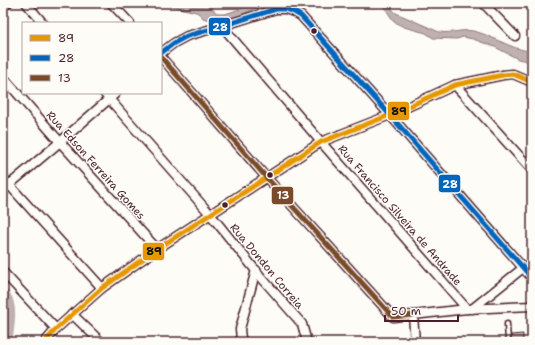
<svg xmlns="http://www.w3.org/2000/svg" width="535" height="345" font-family="'Shantell Sans',sans-serif">
<style>
.water{fill:#c0b1b1;stroke:#91777b}
.lines{fill:none;stroke-linecap:round;stroke-linejoin:round}
.river{stroke:#c0b1b1;stroke-width:17}
.building{fill:#d0c5c4;stroke:#4a1f2b}
.service-casing{stroke:#4a1f2b;stroke-width:7}
.minor-casing{stroke:#4a1f2b;stroke-width:11}
.service{stroke:#fdfcf7;stroke-width:4}
.minor{stroke:#fdfcf7;stroke-width:8}
.bus-1-casing{stroke:#fdfcf7;stroke-width:8}
.bus-2-casing{stroke:#fdfcf7;stroke-width:8}
.bus-3-casing{stroke:#fdfcf7;stroke-width:8}
.bus-1{stroke:#e69804;stroke-width:5}
.bus-2{stroke:#0065bd;stroke-width:5}
.bus-3{stroke:#7a4b2a;stroke-width:5}
.bus-dot{fill:#4a1f2b;stroke:#fdfcf7;stroke-width:1.5}
.labels{text-anchor:middle;stroke-width:3;stroke-linejoin:round;paint-order:stroke}
.street-label{font-size:11px;fill:#4a1f2b;stroke:#fdfcf7}
.line-badge{stroke:#fdfcf7;stroke-width:1.5}
.badge-label{font-size:11px;text-anchor:middle;font-weight:bold;fill:#fff}
.pale-badge-label{font-size:11px;text-anchor:middle;font-weight:bold;fill:#111}
</style>
<rect width="100%" height="100%" fill="#fdfcf7"/>
<filter id="ink" filterUnits="userSpaceOnUse"><feTurbulence type="fractalNoise" baseFrequency=".025" numOctaves="2"/><feDisplacementMap in="SourceGraphic" scale="8" xChannelSelector="R" yChannelSelector="G"/><feConvolveMatrix kernelMatrix="1 2 1 2 8 2 1 2 1" color-interpolation-filters="sRGB"/></filter>
<g filter="url(#ink)">
<g class="water">
<path d="M 164,3 L 185,3 L 193,6 L 210,5 L 215,12 L 219,14 L 225,14 L 243,8 L 250,3 L 270,3 L 268,5 C 254,7 244,15 231,19 C 224,21 209,21 203,18 C 201,16 199,13 196,12 C 185,9 174,8 164,3 Z"/>
<path d="M 378,3 L 390,3 L 392,9 L 396,13 L 439,32 C 452,34 462,29 473,31 C 487,34 498,41 511,46 C 517,49 525,50 532,52 L 532,68 L 529,66 L 527,61 L 518,59 L 495,47 L 473,39 L 463,37 L 457,39 L 433,38 L 426,33 L 404,27 L 398,24 L 393,20 L 384,7 Z"/>
</g>
<g class="lines">
<path class="river" d="M 3,298 C 10,309 5,329 4,342"/>
</g>
<path class="building" d="M 523,334 L 523,342 L 511,342 L 511,335 Z"/>
<g class="lines">
<defs>
<path id="service" d="M 507,324 L 508,342"/>
<g id="minor">
<path d="M 26,3 L 43,23"/>
<path d="M 111,3 L 130,23"/>
<path d="M 483,3 L 515,36"/>
<path d="M 3,7 L 8,3"/>
<path d="M 222,26 L 321,142 L 467,309"/>
<path d="M 161,53 L 174,43 L 187,36 L 222,26 L 276,9 L 286,9 L 294,12 L 301,16 L 390,115 L 532,278"/>
<path d="M 161,57 L 266,177 L 393,317 L 413,315"/>
<path d="M 3,77 L 60,142 L 157,249"/>
<path d="M 455,85 L 532,170"/>
<path d="M 104,93 L 210,214 L 261,277 L 302,324 L 307,342"/>
<path d="M 3,178 L 102,288"/>
<path d="M 3,190 L 60,142 L 116,93"/>
<path d="M 3,272 L 56,329"/>
<path d="M 472,309 L 523,268"/>
<path d="M 72,314 L 101,342"/>
<path d="M 45,342 L 56,329 L 102,288 L 157,249 L 321,142 L 390,115 L 455,85 L 503,75 L 513,74 L 532,82"/>
<path d="M 244,342 L 241,339 L 240,329 L 256,270"/>
<path d="M 415,342 L 413,315 L 467,309 L 532,306"/>
</g>
</defs>
<use href="#service" class="service-casing"/>
<use href="#minor" class="minor-casing"/>
<use href="#service" class="service"/>
<use href="#minor" class="minor"/>
<defs>
<path id="bus-1" d="M 45,342 L 56,329 L 102,288 L 157,249 L 321,142 L 390,115 L 455,85 L 503,75 L 513,74 L 532,82"/>
<path id="bus-2" d="M 161,53 L 174,43 L 187,36 L 222,26 L 276,9 L 286,9 L 294,12 L 301,16 L 390,115 L 532,278"/>
<path id="bus-3" d="M 161,57 L 266,177 L 393,317 L 413,315"/>
</defs>
<use href="#bus-1" class="bus-1-casing"/>
<use href="#bus-2" class="bus-2-casing"/>
<use href="#bus-3" class="bus-3-casing"/>
<use href="#bus-1" class="bus-1"/>
<use href="#bus-2" class="bus-2"/>
<use href="#bus-3" class="bus-3"/>
</g>
</g>
<g class="bus-dot">
<circle cx="314" cy="31" r="3.5"/>
<circle cx="270" cy="175" r="3.5"/>
<circle cx="225" cy="205" r="3.5"/>
</g>
<g class="labels">
<g class="street-label">
<text transform="translate(96 165) rotate(48)" y="4">Rua Edson Ferreira Gomes</text>
<text transform="translate(400 215) rotate(49)" y="4">Rua Francisco Silveira de Andrade</text>
<text transform="translate(267 266) rotate(50)" y="4">Rua Dondon Correia</text>
</g>
</g>
<g class="line-badge">
<rect x="208" y="17" width="23" height="19" rx="4" fill="#0065bd"/>
<rect x="387" y="101" width="23" height="20" rx="4" fill="#e69804"/>
<rect x="438" y="174" width="23" height="19" rx="4" fill="#0065bd"/>
<rect x="271" y="186" width="23" height="19" rx="4" fill="#7a4b2a"/>
<rect x="142" y="242" width="23" height="19" rx="4" fill="#e69804"/>
</g>
<g class="badge-label">
<text x="220" y="31">28</text>
<text x="450" y="188">28</text>
<text x="283" y="199">13</text>
</g>
<g class="pale-badge-label">
<text x="399" y="115">89</text>
<text x="154" y="255">89</text>
</g>
<rect width="535" height="345" fill="none" stroke="#fdfcf7" stroke-width="16"/>
<rect x="8" y="8" width="519" height="329" fill="none" stroke="#4a1f2b" stroke-width="1.5" filter="url(#ink)"/>
<rect x="22" y="22" width="140" height="72" fill="#fdfcf7" stroke="#b5a4a5"/>
<rect x="30" y="35" width="20" height="6" fill="#e69804" stroke="#b5a4a5"/>
<text x="58" y="42" font-size="12" fill="#4a1f2b">89</text>
<rect x="30" y="55" width="20" height="6" fill="#0065bd" stroke="#b5a4a5"/>
<text x="58" y="62" font-size="12" fill="#4a1f2b">28</text>
<rect x="30" y="75" width="20" height="6" fill="#7a4b2a" stroke="#b5a4a5"/>
<text x="58" y="82" font-size="12" fill="#4a1f2b">13</text>
<path d="M385 315v6h73v-6" fill="none" stroke="#4a1f2b" stroke-width="2"/>
<text x="391" y="315" font-size="12" fill="#4a1f2b" stroke="#fdfcf7" stroke-width="3" paint-order="stroke">50 m</text>
</svg>
